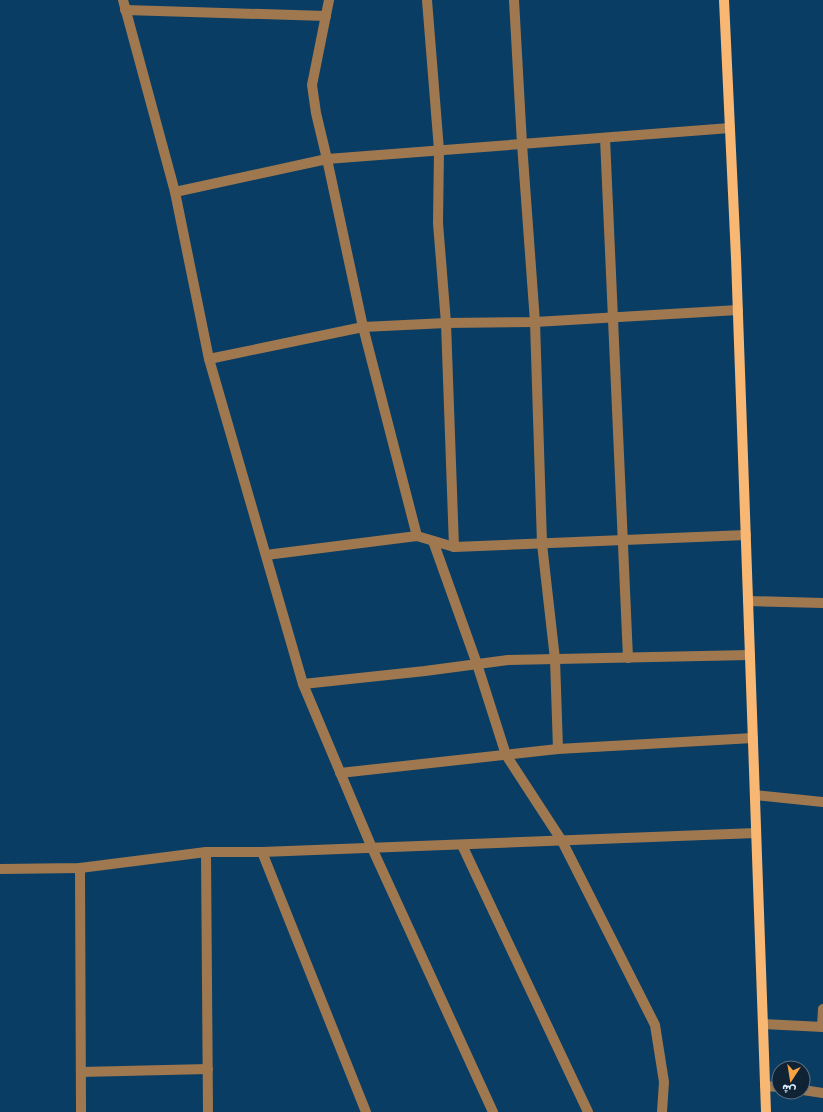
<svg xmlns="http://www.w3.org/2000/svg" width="823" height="1112" font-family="Rubik,'Noto Sans Arabic',sans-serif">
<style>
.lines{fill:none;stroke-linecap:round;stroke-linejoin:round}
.minor{stroke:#a0784f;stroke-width:10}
.major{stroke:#f8b773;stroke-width:10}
</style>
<rect width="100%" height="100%" fill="#0a3d63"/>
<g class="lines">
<g class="minor">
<path d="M 123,0 L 175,192 L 209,359 L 303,684 L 372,848 L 493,1112"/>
<path d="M 329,0 L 312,85 L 316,113 L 327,159 L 363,327 L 417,536"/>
<path d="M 427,0 L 439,150 L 438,223 L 446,323 L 454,547"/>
<path d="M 514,0 L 522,144 L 535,322 L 542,544 L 555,659 L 558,749"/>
<path d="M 125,10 L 326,16"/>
<path d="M 605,138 L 628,658"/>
<path d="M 175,192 L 327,159 L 730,128"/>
<path d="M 209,359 L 363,327 L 446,323 L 535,322 L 738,310"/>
<path d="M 433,541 L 477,664 L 506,755 L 562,841 L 655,1025 L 664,1082 L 662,1112"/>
<path d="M 266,555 L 417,536 L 454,547 L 746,535"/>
<path d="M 748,601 L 823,603"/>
<path d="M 303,684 L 425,671 L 508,660 L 750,655"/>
<path d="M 340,773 L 558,749 L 753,738"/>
<path d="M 755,795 L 823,802"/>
<path d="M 462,845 L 588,1112"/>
<path d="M 206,852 L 208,1112"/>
<path d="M 262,852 L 366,1112"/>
<path d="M 80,868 L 81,1112"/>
<path d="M 0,869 L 80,868 L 206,852 L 262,852 L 756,833"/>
<path d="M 763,1024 L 823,1027"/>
<path d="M 822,1027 L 823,1009"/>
<path d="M 81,1072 L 208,1069"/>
<path d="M 765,1086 L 779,1087"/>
<path d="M 803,1090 L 823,1093"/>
</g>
<path class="major" d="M 724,0 L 736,258 L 766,1112"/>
</g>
<g transform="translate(791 1080) rotate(192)"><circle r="19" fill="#102334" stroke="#607385"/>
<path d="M0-3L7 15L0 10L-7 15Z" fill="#f5a345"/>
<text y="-6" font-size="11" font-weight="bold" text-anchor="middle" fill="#d8ecfe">ش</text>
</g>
</svg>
